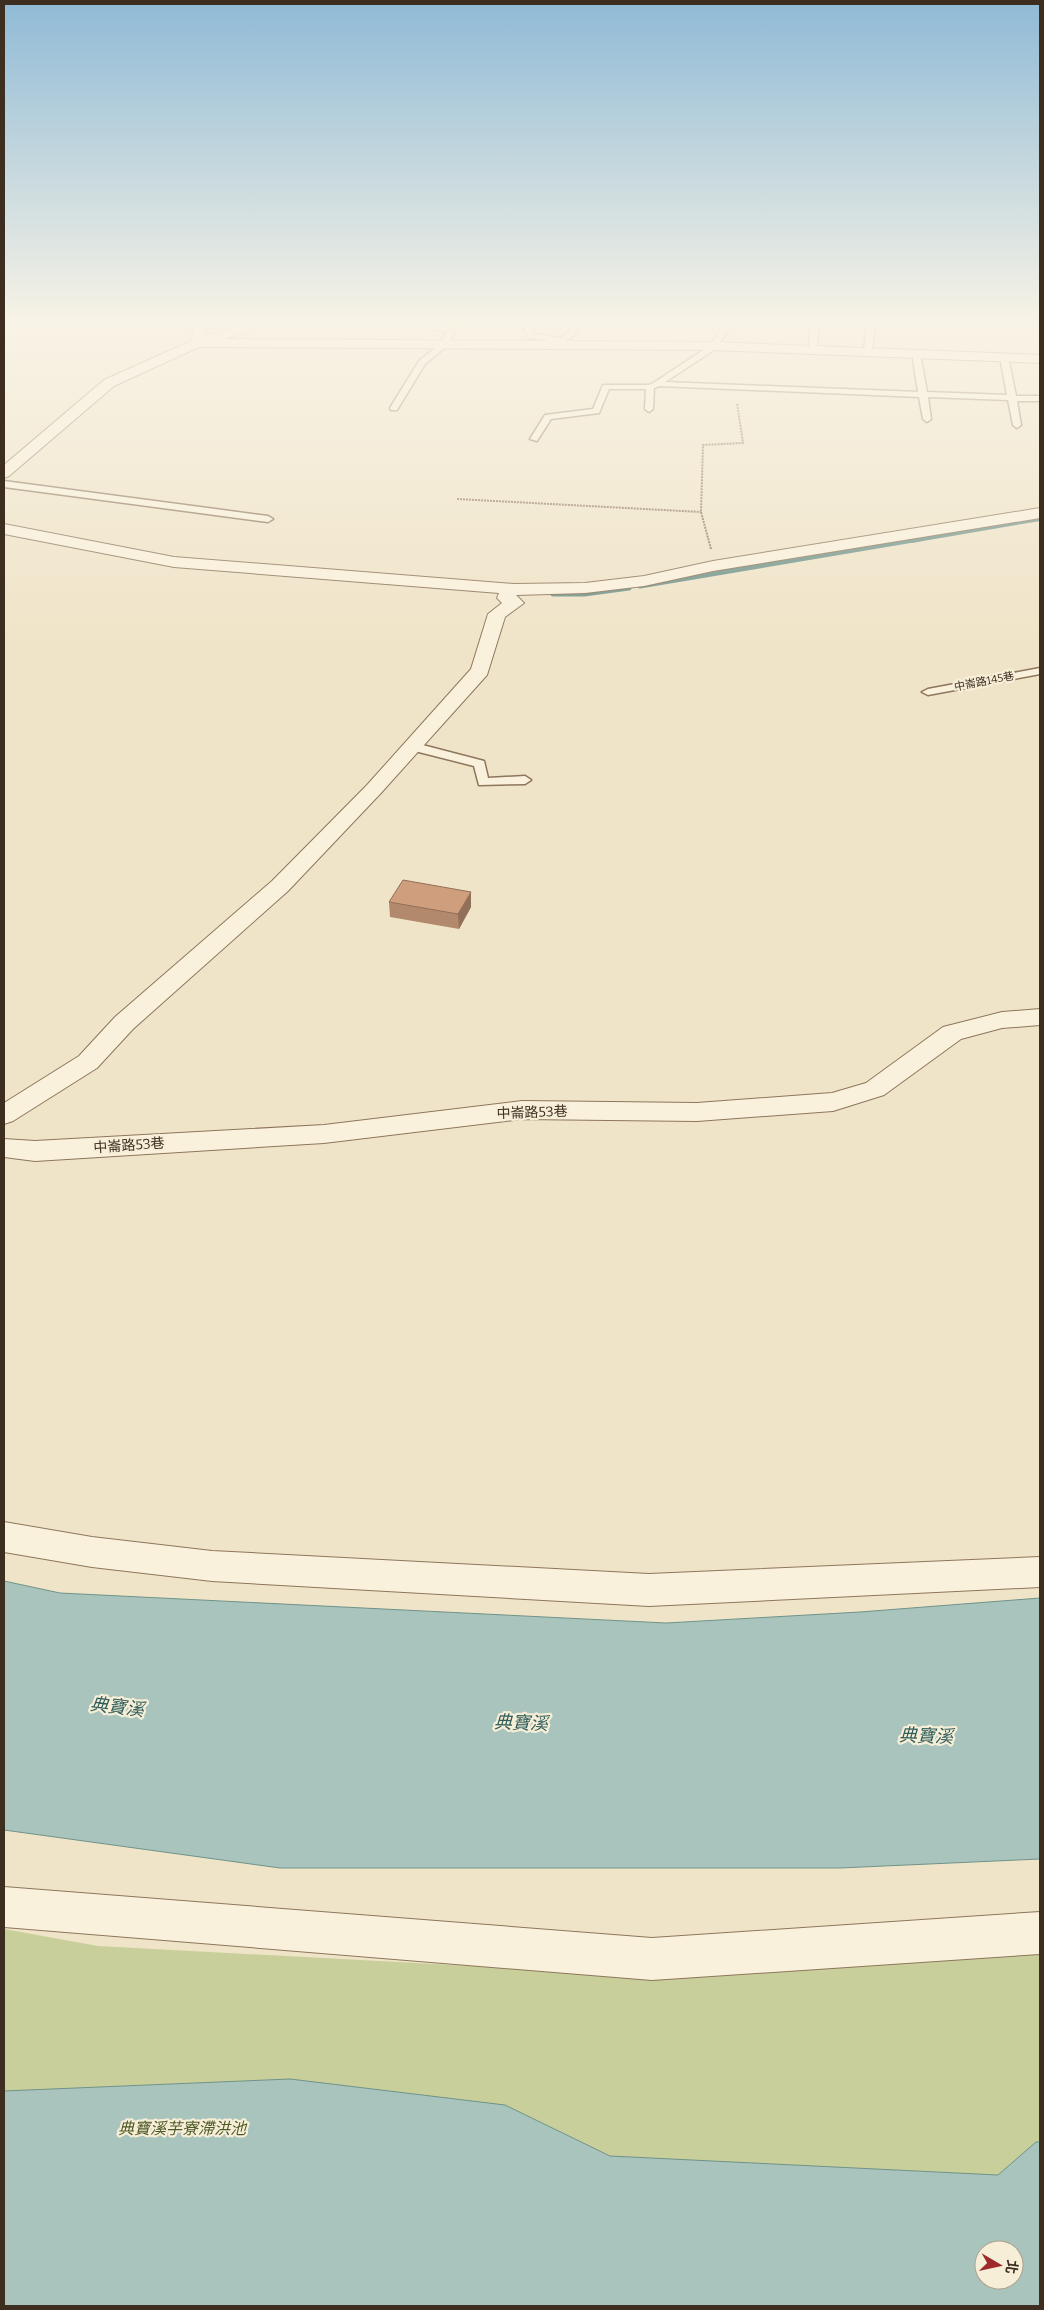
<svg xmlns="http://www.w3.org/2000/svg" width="1044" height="2310" font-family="Bitter,'Noto Sans TC',serif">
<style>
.green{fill:#c9cf9b;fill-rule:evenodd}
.water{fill:#a9c4bc;stroke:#6f938a;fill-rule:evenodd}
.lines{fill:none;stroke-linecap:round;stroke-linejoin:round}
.stream-far1{stroke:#6f938a;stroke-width:4}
.stream{stroke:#6f938a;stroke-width:5}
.lane-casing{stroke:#8d765c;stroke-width:3}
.street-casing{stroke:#8d765c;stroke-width:2}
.path{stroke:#8d765c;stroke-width:2;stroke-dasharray:2 1;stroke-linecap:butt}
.lane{fill:#faf1dc;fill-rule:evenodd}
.street{fill:#faf1dc;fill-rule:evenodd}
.wall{fill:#b2896c}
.shaded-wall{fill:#916f58}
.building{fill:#cf9f7d;stroke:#916f58}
.labels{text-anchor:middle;stroke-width:4.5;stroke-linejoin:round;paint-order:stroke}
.far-street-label{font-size:11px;fill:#3d2e20;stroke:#f7eed8}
.street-label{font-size:14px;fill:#3d2e20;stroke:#f7eed8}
.near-park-label{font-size:16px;font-style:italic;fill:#4d5a26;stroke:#f7eed8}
.near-water-label{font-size:18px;font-style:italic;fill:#2f5d5a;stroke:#f7eed8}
</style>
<rect width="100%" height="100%" fill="#f0e4c8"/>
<path class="green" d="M 4,1929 L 98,1946 L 661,1976 L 1040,1949 L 1040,2306 L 4,2306 ZM 984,2250 L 1014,2250 L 1014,2280 L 984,2280 Z"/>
<g class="water">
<path d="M 4,1581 L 60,1593 L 666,1623 L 860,1612 L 1040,1598 L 1040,1859 L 840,1868 L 280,1868 L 4,1830 Z"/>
<path d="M 290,2079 L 505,2105 L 610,2156 L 998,2175 L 1036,2142 L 1040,2142 L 1040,2306 L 4,2306 L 4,2091 ZM 984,2250 L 1014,2250 L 1014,2280 L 984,2280 Z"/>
</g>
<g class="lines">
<path class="stream-far1" d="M 911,541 L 1040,519"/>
<g class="stream">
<path d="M 640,586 L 919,539"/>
<path d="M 553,594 L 584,594 L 629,588"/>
</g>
<defs>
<g id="lane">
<path d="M 434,321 L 442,321 L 440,326 L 455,331 L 447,346 L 425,364 L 397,410 L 391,410 L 390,408 L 419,361 L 441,343 L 447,332 L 433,329 Z"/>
<path d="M 529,321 L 538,321 L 531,327 L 535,334 L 561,338 L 570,331 L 573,321 L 581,321 L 576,334 L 558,347 L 554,345 L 556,342 L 529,338 L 523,326 Z"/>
<path d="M 725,321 L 733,321 L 717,348 L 665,382 L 918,392 L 912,353 L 916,351 L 920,353 L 927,392 L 1007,395 L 1000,357 L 1004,355 L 1008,357 L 1016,396 L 1040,396 L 1040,401 L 1017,401 L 1021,425 L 1017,428 L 1013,425 L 1008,400 L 928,397 L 931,419 L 927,422 L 923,419 L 919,397 L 659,386 L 654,388 L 653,409 L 649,412 L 645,409 L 646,389 L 609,389 L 599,413 L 551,419 L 537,441 L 530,439 L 545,415 L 593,409 L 603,385 L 649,385 L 655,382 L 711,345 Z"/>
<path d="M 811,321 L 819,321 L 817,349 L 813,351 L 809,349 Z"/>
<path d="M 867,321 L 875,321 L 872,351 L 868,353 L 864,351 Z"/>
<path d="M 1012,321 L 1040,321 L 1040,325 Z"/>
<path d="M 4,481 L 268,516 L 273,519 L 268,522 L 4,487 Z"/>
<path d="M 1040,668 L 1040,674 L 928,695 L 922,692 L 928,689 Z"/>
<path d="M 411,742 L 484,761 L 488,778 L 525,776 L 531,780 L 525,784 L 479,785 L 474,766 L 407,749 L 405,746 L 407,743 Z"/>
</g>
<g id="street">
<path d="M 195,321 L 207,321 L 205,336 L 235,327 L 247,321 L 263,321 L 245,333 L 223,339 L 714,342 L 1040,355 L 1040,363 L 714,350 L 199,347 L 114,386 L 9,476 L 4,478 L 4,465 L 104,380 L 191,341 Z"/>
<path d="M 1040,508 L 1040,518 L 713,571 L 644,586 L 585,593 L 516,595 L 524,603 L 505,617 L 487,675 L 381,793 L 288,891 L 133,1029 L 97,1068 L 13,1121 L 4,1124 L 4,1103 L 79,1056 L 115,1017 L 272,881 L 367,785 L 471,669 L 488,614 L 502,603 L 497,598 L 499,593 L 174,567 L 4,534 L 4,524 L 174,557 L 514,584 L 585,583 L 644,576 L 713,561 Z"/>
<path d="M 1040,1009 L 1040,1025 L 1002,1028 L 961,1039 L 884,1095 L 833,1111 L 697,1121 L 522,1119 L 324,1143 L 35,1161 L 4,1157 L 4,1139 L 35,1141 L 324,1125 L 522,1101 L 697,1103 L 832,1093 L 866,1083 L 943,1027 L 1002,1012 Z"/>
<path d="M 4,1522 L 92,1537 L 212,1551 L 649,1574 L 1040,1557 L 1040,1587 L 649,1606 L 212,1581 L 92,1567 L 4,1552 Z"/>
<path d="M 4,1887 L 652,1938 L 1040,1912 L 1040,1954 L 652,1980 L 4,1927 Z"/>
</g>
</defs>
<use href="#lane" class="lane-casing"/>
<use href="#street" class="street-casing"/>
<g class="path">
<path d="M 457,499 L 701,512"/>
<path d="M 711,549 L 701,512 L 703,445 L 743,443 L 737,403"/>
</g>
<use href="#lane" class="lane"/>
<use href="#street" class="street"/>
</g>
<path class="wall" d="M 389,902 L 471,907 L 459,929 L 390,917 Z"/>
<path class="shaded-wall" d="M 471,892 L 471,907 L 459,929 L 458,914 Z"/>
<path class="building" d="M 403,880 L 471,892 L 458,914 L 389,902 Z"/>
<linearGradient id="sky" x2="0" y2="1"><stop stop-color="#8fbad6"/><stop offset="0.5" stop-color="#f8f3e6"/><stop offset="1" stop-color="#f8f3e6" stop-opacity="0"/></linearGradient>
<rect width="1044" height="644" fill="url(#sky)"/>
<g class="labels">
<g class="far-street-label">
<text transform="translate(984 681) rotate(-11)" y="4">中崙路145巷</text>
</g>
<g class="street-label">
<text transform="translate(532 1112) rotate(-2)" y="5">中崙路53巷</text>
<text transform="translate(129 1145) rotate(-4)" y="5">中崙路53巷</text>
</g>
<g class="near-park-label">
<text x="182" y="2134">典寶溪芋寮滯洪池</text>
</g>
<g class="near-water-label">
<text transform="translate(117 1707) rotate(7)" y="6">典寶溪</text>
<text transform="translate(521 1723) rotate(2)" y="6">典寶溪</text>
<text transform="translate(926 1736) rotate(2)" y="6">典寶溪</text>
</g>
</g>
<rect width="1044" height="2310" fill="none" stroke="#3d2e20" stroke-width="10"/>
<g transform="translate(999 2265) rotate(99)"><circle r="24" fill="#f7eed8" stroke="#ada18e"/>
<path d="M0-4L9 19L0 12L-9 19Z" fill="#9e2a2b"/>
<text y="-8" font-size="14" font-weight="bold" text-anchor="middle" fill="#3d2e20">北</text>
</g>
</svg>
